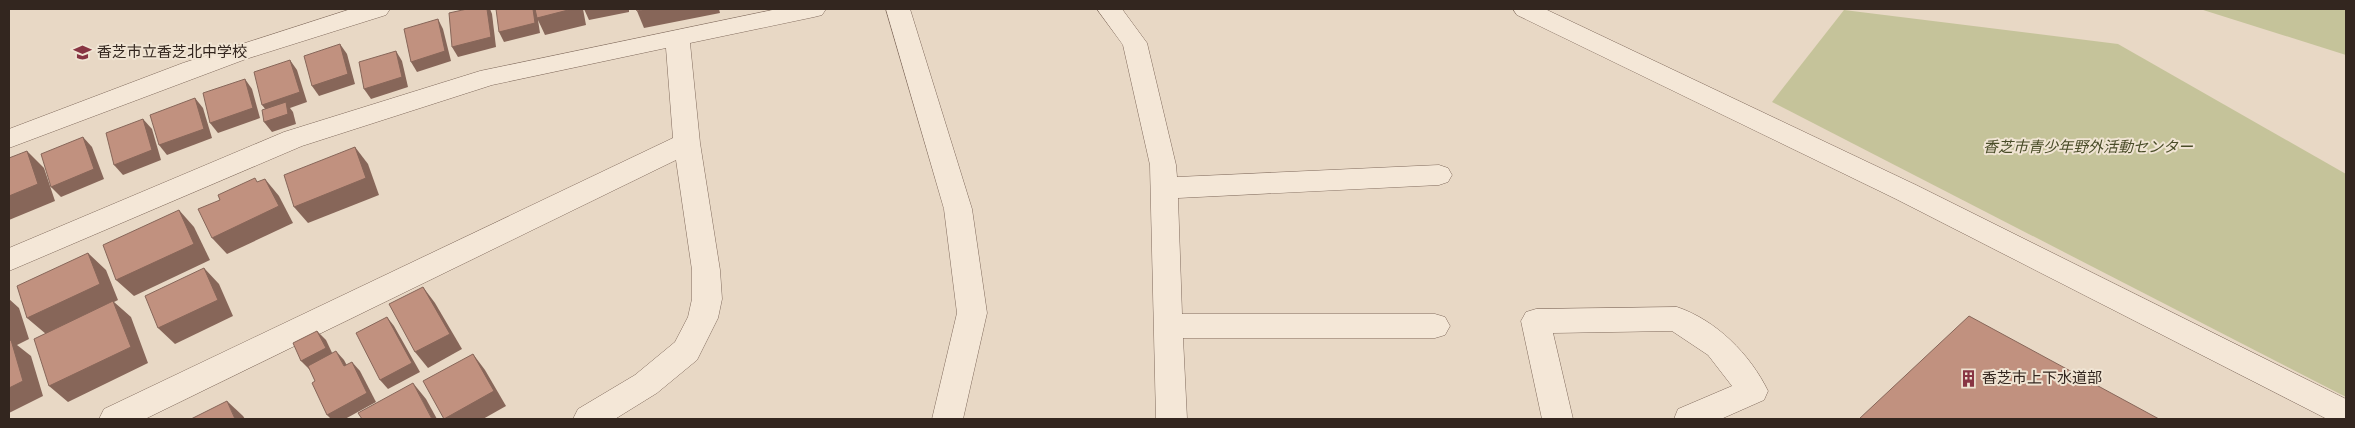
<svg xmlns="http://www.w3.org/2000/svg" width="2355" height="428" font-family="'Zilla Slab','Noto Sans JP',serif">
<style>
.green{fill:#c5c39a}
.lines{fill:none;stroke-linecap:round;stroke-linejoin:round}
.minor-casing{stroke:#816b5d;stroke-width:1}
.tertiary-casing{stroke:#816b5d;stroke-width:1}
.minor{fill:#f4e7d7;fill-rule:evenodd}
.tertiary{fill:#f4e7d7;fill-rule:evenodd}
.shaded-wall{fill:#876659}
.building{fill:#c1917f;stroke:#876659}
.labels{text-anchor:middle;stroke-width:4;stroke-linejoin:round;paint-order:stroke}
.poi-label{font-size:15px;fill:#33261f;stroke:#f0e4d3;text-anchor:start}
.park-label{font-size:15px;font-style:italic;fill:#494c28;stroke:#f0e4d3}
</style>
<rect width="100%" height="100%" fill="#e8d8c5"/>
<g class="green">
<path d="M 2200,9 L 2346,9 L 2346,55 Z"/>
<path d="M 1844,10 L 2118,44 L 2346,174 L 2346,397 L 1772,102 Z"/>
</g>
<g class="lines">
<defs>
<g id="minor">
<path d="M 777,9 L 826,9 L 822,15 L 814,17 L 690,43 L 700,143 L 720,270 L 722,299 L 718,318 L 697,360 L 657,393 L 615,419 L 573,419 L 578,409 L 635,375 L 675,342 L 688,317 L 692,299 L 692,270 L 676,160 L 145,419 L 99,419 L 104,409 L 673,138 L 666,48 L 492,85 L 302,146 L 9,271 L 9,248 L 284,132 L 480,71 Z"/>
<path d="M 886,9 L 910,9 L 972,209 L 987,313 L 963,419 L 932,419 L 957,313 L 944,209 Z"/>
<path d="M 1097,9 L 1122,9 L 1147,43 L 1176,165 L 1177,177 L 1439,165 L 1448,168 L 1452,175 L 1448,182 L 1439,185 L 1178,198 L 1182,314 L 1435,314 L 1445,317 L 1450,326 L 1445,335 L 1435,338 L 1183,338 L 1187,419 L 1156,419 L 1150,165 L 1123,45 Z"/>
<path d="M 1513,9 L 1545,9 L 1916,185 L 2346,399 L 2346,419 L 2327,419 L 1896,199 L 1517,15 Z"/>
<path d="M 1677,307 C 1716,320 1750,354 1768,391 L 1764,400 L 1721,419 L 1674,419 L 1678,409 L 1732,386 L 1708,355 L 1672,331 L 1553,333 L 1573,419 L 1542,419 L 1521,321 L 1526,312 L 1536,309 Z"/>
</g>
<path id="tertiary" d="M 351,9 L 390,9 L 386,15 L 246,59 L 9,148 L 9,129 L 183,63 Z"/>
</defs>
<use href="#minor" class="minor-casing"/>
<use href="#tertiary" class="tertiary-casing"/>
<use href="#minor" class="minor"/>
<use href="#tertiary" class="tertiary"/>
</g>
<g class="shaded-wall">
<path d="M 487,9 L 490,9 L 492,14 L 496,47 L 458,57 L 452,47 Z"/>
<path d="M 533,9 L 583,9 L 586,25 L 545,35 L 538,20 L 540,33 L 504,42 L 499,32 Z"/>
<path d="M 584,9 L 629,9 L 629,12 L 589,20 Z"/>
<path d="M 647,9 L 719,9 L 720,13 L 644,28 L 637,11 Z"/>
<path d="M 438,19 L 443,29 L 451,61 L 417,72 L 411,62 Z"/>
<path d="M 340,44 L 347,54 L 355,84 L 319,96 L 312,86 Z"/>
<path d="M 396,51 L 402,61 L 408,87 L 371,99 L 364,89 Z"/>
<path d="M 290,60 L 297,70 L 307,102 L 290,108 L 293,112 L 296,124 L 272,132 L 264,122 L 270,115 L 262,105 Z"/>
<path d="M 245,79 L 252,89 L 260,118 L 218,133 L 210,123 Z"/>
<path d="M 195,98 L 203,108 L 212,138 L 167,155 L 159,145 Z"/>
<path d="M 143,119 L 152,129 L 161,160 L 123,175 L 114,165 Z"/>
<path d="M 83,137 L 92,147 L 104,179 L 61,197 L 51,187 Z"/>
<path d="M 355,147 L 368,164 L 379,195 L 308,223 L 294,207 Z"/>
<path d="M 27,151 L 44,168 L 55,201 L 9,220 L 9,196 Z"/>
<path d="M 265,179 L 279,196 L 293,223 L 227,254 L 212,238 Z"/>
<path d="M 179,210 L 194,227 L 210,260 L 134,296 L 116,280 Z"/>
<path d="M 88,253 L 106,270 L 118,300 L 114,302 L 131,317 L 148,363 L 68,402 L 49,386 L 46,334 L 27,318 Z"/>
<path d="M 204,268 L 219,284 L 233,316 L 175,344 L 158,328 Z"/>
<path d="M 423,287 L 435,303 L 462,349 L 428,368 L 415,352 Z"/>
<path d="M 9,299 L 19,308 L 29,339 L 17,345 L 31,356 L 43,396 L 9,413 Z"/>
<path d="M 387,317 L 394,326 L 420,372 L 388,389 L 380,380 Z"/>
<path d="M 317,331 L 326,340 L 334,357 L 310,370 L 301,361 Z"/>
<path d="M 336,351 L 344,360 L 352,375 L 344,366 Z"/>
<path d="M 473,354 L 485,370 L 506,406 L 483,419 L 444,419 Z"/>
<path d="M 352,362 L 360,371 L 376,402 L 345,419 L 331,419 L 327,415 Z"/>
<path d="M 413,383 L 426,399 L 437,419 L 432,419 Z"/>
<path d="M 227,401 L 243,416 L 245,419 L 235,419 Z"/>
</g>
<g class="building">
<path d="M 467,9 L 487,9 L 491,37 L 452,47 L 449,13 Z"/>
<path d="M 496,9 L 533,9 L 535,23 L 499,32 Z"/>
<path d="M 535,9 L 572,9 L 537,18 Z"/>
<path d="M 636,9 L 647,9 L 637,11 Z"/>
<path d="M 438,19 L 445,51 L 411,62 L 404,29 Z"/>
<path d="M 340,44 L 348,74 L 312,86 L 304,56 Z"/>
<path d="M 396,51 L 402,77 L 364,89 L 359,62 Z"/>
<path d="M 290,60 L 300,92 L 262,105 L 254,72 Z"/>
<path d="M 245,79 L 253,108 L 210,123 L 203,93 Z"/>
<path d="M 195,98 L 204,129 L 159,145 L 150,115 Z"/>
<path d="M 286,102 L 288,114 L 264,122 L 262,110 Z"/>
<path d="M 143,119 L 152,150 L 114,165 L 106,133 Z"/>
<path d="M 83,137 L 94,169 L 51,187 L 41,154 Z"/>
<path d="M 355,147 L 366,178 L 294,207 L 284,175 Z"/>
<path d="M 27,151 L 38,184 L 9,196 L 9,158 Z"/>
<path d="M 255,178 L 257,182 L 265,179 L 279,206 L 212,238 L 198,209 L 220,200 L 218,195 Z"/>
<path d="M 179,210 L 194,244 L 116,280 L 103,245 Z"/>
<path d="M 88,253 L 100,284 L 27,318 L 17,286 Z"/>
<path d="M 204,268 L 218,300 L 158,328 L 145,296 Z"/>
<path d="M 423,287 L 450,334 L 415,352 L 389,304 Z"/>
<path d="M 113,301 L 131,347 L 49,386 L 34,339 Z"/>
<path d="M 1969,316 L 2159,419 L 1859,419 Z"/>
<path d="M 387,317 L 412,363 L 380,380 L 356,333 Z"/>
<path d="M 317,331 L 326,348 L 301,361 L 293,343 Z"/>
<path d="M 11,340 L 23,381 L 9,388 L 9,341 Z"/>
<path d="M 336,351 L 344,366 L 352,362 L 367,393 L 327,415 L 312,383 L 315,381 L 308,366 Z"/>
<path d="M 473,354 L 494,391 L 444,419 L 423,381 Z"/>
<path d="M 413,383 L 432,419 L 362,419 L 358,413 Z"/>
<path d="M 227,401 L 235,419 L 191,419 Z"/>
</g>
<defs>
<symbol id="school-bare" viewBox="-9 -9 18 18"><path d="M0-5L7-2L0 1L-7-2ZM-4 1L0 2.5L4 1V4Q0 6-4 4Z" fill="#883543" stroke="#f0e4d3" stroke-width="2.5" paint-order="stroke"/></symbol>
<symbol id="building-bare" viewBox="-9 -9 18 18"><path d="M-4-6H4V6H1V3H-1V6H-4ZM-2.5-4.3h1.7v1.8h-1.7ZM.8-4.3h1.7v1.8H.8ZM-2.5-1h1.7V.8h-1.7ZM.8-1h1.7V.8H.8Z" fill="#883543" stroke="#f0e4d3" stroke-width="2.5" paint-order="stroke"/></symbol>
</defs>
<g fill-rule="evenodd">
<use href="#school-bare" x="70" y="40" width="25" height="25"/>
<use href="#building-bare" x="1956" y="366" width="25" height="25"/>
</g>
<g class="labels">
<g class="poi-label">
<text x="97" y="57">香芝市立香芝北中学校</text>
<text x="1982" y="383">香芝市上下水道部</text>
</g>
<g class="park-label">
<text x="2088" y="152">香芝市青少年野外活動センター</text>
</g>
</g>
<rect width="2355" height="428" fill="none" stroke="#33261f" stroke-width="20"/>
</svg>
